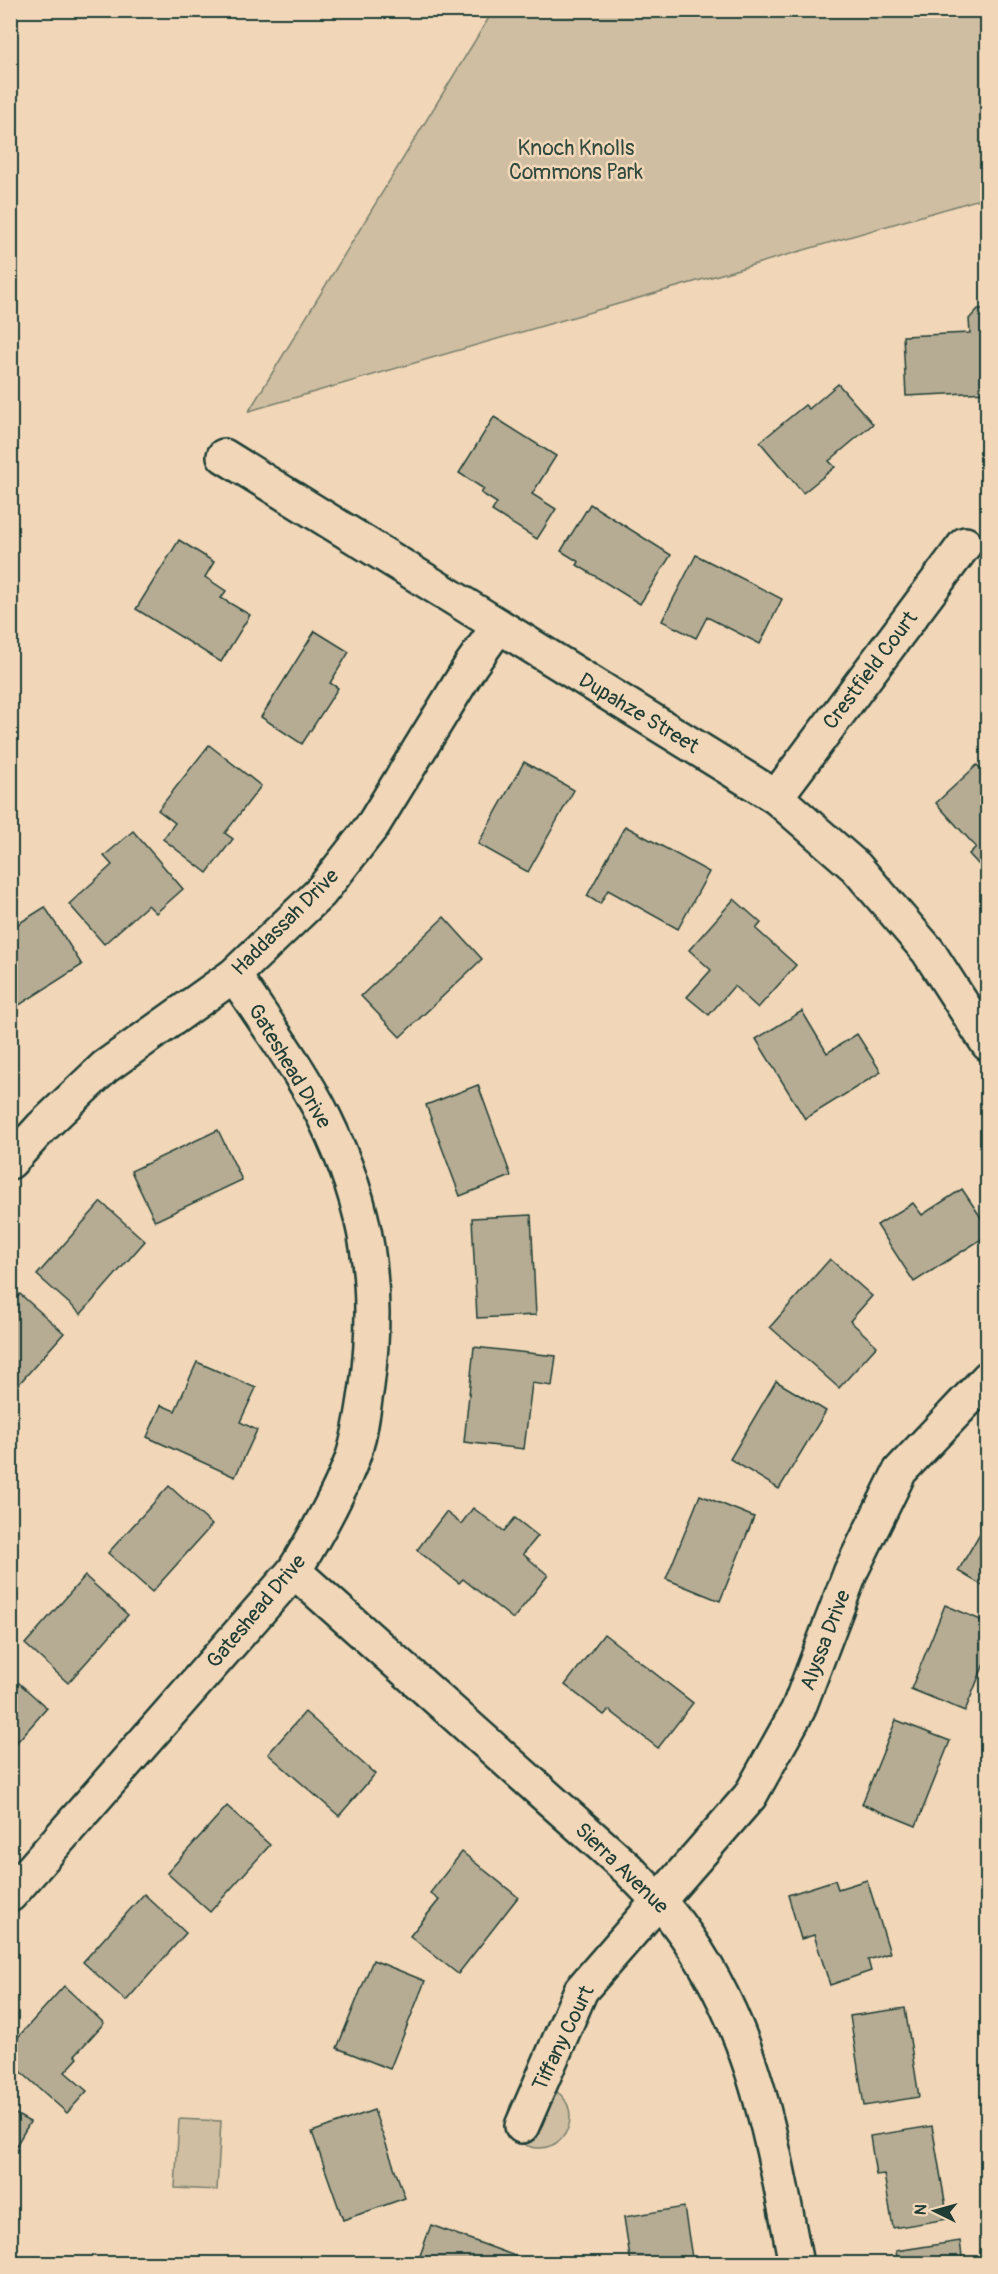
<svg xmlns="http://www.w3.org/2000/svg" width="998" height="2274" font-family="Pangolin,sans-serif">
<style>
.green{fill:#cfbea2;stroke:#777e6b;stroke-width:1.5}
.building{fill:#b6ac94;stroke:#1f3d34;stroke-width:1.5}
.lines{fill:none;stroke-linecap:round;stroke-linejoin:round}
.minor-casing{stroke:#1f3d34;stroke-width:38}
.minor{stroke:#f1d7b8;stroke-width:33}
.labels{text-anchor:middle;stroke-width:5;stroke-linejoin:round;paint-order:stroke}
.park-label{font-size:21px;fill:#314a3f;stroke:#f1d7b8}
.street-label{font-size:21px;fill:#1f3d34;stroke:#f1d7b8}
</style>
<rect width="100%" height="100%" fill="#f1d7b8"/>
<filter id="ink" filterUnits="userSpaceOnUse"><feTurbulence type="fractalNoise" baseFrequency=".0167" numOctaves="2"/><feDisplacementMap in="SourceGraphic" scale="12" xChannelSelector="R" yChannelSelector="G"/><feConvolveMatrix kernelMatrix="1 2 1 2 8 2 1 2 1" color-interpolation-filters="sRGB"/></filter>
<g filter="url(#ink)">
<g class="green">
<path d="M 493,11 L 987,11 L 987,197 L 249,411 Z"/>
<circle cx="539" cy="2117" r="31"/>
<path d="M 179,2119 L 221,2121 L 217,2190 L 175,2188 Z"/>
</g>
<g class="building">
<path d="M 978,309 L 988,309 L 988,392 L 906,396 L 903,336 L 970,333 L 969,319 Z"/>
<path d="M 838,384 L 873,424 L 829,461 L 835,467 L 803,493 L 760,442 L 805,405 L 809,409 Z"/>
<path d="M 494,417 L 556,456 L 532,494 L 556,509 L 537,539 L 492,511 L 497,503 L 481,493 L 484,489 L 459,473 Z"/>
<path d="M 590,504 L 671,555 L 640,604 L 577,565 L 579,562 L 561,551 Z"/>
<path d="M 179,540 L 214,562 L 205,577 L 226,591 L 221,598 L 250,615 L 221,662 L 136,609 Z"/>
<path d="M 696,555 L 782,599 L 760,644 L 707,617 L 696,638 L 662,621 Z"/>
<path d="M 315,631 L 349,652 L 330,683 L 338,688 L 302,744 L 261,717 Z"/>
<path d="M 209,745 L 261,786 L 225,833 L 233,839 L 207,873 L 163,839 L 175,823 L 158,810 Z"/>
<path d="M 524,762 L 574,790 L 528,872 L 478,844 Z"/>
<path d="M 977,765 L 988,776 L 988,875 L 969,854 L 976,847 L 936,803 Z"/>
<path d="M 625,826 L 709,872 L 678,929 L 608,890 L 600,904 L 587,896 Z"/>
<path d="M 133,831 L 183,889 L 156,913 L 148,905 L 104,944 L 69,904 L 112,865 L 104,856 Z"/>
<path d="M 734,899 L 761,923 L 756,929 L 796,965 L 758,1008 L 734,986 L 709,1015 L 687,997 L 711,970 L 689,950 Z"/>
<path d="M 45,907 L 82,965 L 10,1011 L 10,929 Z"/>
<path d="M 444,917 L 482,959 L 400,1037 L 361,996 Z"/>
<path d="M 802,1011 L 827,1053 L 857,1034 L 881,1072 L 805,1119 L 756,1039 Z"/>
<path d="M 478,1085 L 511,1176 L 460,1196 L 426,1105 Z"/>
<path d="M 218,1130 L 242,1180 L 155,1221 L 131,1171 Z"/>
<path d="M 962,1189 L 988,1228 L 988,1235 L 914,1282 L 877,1225 L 913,1203 L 922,1215 Z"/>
<path d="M 101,1202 L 145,1241 L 81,1314 L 37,1275 Z"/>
<path d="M 531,1215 L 536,1315 L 477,1318 L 472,1218 Z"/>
<path d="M 830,1259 L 872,1296 L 850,1321 L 877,1346 L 839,1388 L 770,1327 Z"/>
<path d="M 20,1294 L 64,1333 L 10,1394 L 10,1305 Z"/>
<path d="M 474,1347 L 556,1356 L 552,1386 L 532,1383 L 524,1449 L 464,1442 Z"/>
<path d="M 197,1362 L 256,1388 L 240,1422 L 257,1430 L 235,1477 L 147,1437 L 161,1405 L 175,1411 Z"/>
<path d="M 776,1381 L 826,1411 L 779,1489 L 730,1459 Z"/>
<path d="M 169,1486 L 212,1525 L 152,1592 L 108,1553 Z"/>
<path d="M 700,1495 L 754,1517 L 720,1601 L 666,1579 Z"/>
<path d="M 473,1508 L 504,1531 L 515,1518 L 538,1536 L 523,1554 L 548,1575 L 513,1619 L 463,1579 L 459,1583 L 417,1550 L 446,1512 L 461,1524 Z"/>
<path d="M 986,1523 L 988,1524 L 988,1589 L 958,1571 Z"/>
<path d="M 85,1576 L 128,1615 L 68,1683 L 25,1644 Z"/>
<path d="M 945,1605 L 988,1623 L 988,1654 L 965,1711 L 911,1689 Z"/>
<path d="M 604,1634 L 693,1703 L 658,1748 L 609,1710 L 604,1715 L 565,1685 Z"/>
<path d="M 10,1675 L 47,1708 L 10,1750 Z"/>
<path d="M 305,1712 L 375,1774 L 339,1816 L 268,1754 Z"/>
<path d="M 896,1720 L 950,1741 L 916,1826 L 862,1804 Z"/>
<path d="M 227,1806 L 270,1845 L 210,1912 L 167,1873 Z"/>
<path d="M 462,1852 L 518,1897 L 458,1974 L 410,1936 L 439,1900 L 430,1893 Z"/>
<path d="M 835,1880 L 838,1889 L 867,1880 L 890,1953 L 868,1960 L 871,1971 L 830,1985 L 814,1935 L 801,1939 L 788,1895 Z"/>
<path d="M 144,1894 L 186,1933 L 126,2001 L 83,1962 Z"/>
<path d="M 373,1960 L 425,1981 L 390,2069 L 337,2048 Z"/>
<path d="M 64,1986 L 104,2023 L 75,2055 L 78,2058 L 65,2072 L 87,2091 L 67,2113 L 10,2062 L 10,2046 Z"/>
<path d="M 905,2008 L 919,2097 L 864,2106 L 850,2016 Z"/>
<path d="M 374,2110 L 405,2198 L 343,2220 L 312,2132 Z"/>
<path d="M 10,2111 L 30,2122 L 10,2156 Z"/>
<path d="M 932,2126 L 948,2219 L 893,2228 L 884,2174 L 876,2175 L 870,2136 Z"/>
<path d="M 684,2207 L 693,2264 L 631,2264 L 624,2217 Z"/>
<path d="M 431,2225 L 529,2261 L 528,2264 L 417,2264 Z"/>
<path d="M 960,2241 L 963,2264 L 898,2264 L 896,2251 Z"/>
</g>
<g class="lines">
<defs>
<g id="minor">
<path d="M 224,456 L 776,797 L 856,867 L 928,951 L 988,1044"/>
<path d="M 776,797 L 965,544"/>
<path d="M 10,1162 L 41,1128 L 105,1067 L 234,975 L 320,893 L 373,825 L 471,665 L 498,627"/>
<path d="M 294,1571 L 628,1869 C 644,1886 663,1904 677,1923 C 755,2025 772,2142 796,2264"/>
<path d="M 10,1895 L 294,1571 C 316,1535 336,1500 351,1462 C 360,1439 363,1411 367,1386 C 380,1287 369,1208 324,1117 C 299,1067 265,1022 234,975"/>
<path d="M 522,2126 L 581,1990 L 750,1796 L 798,1710 L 851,1571 L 900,1471 L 988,1378"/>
</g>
</defs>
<use href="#minor" class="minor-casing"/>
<use href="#minor" class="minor"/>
</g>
</g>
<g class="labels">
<g class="park-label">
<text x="576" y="155">Knoch Knolls<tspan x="576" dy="24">Commons Park</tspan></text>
</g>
<g class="street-label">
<text transform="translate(870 670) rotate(-53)" y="7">Crestfield Court</text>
<text transform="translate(639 713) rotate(31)" y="7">Dupahze Street</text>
<text transform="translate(285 922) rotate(-45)" y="7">Haddassah Drive</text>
<text transform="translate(290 1066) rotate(59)" y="7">Gateshead Drive</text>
<text transform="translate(256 1611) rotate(-50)" y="7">Gateshead Drive</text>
<text transform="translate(825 1640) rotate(-69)" y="7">Alyssa Drive</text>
<text transform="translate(622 1868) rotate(44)" y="7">Sierra Avenue</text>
<text transform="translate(563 2038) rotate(-64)" y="7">Tiffany Court</text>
</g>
</g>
<rect width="998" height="2274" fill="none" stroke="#f1d7b8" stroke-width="36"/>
<rect x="18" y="18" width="962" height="2238" fill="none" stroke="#1f3d34" stroke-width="2" filter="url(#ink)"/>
<g transform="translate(935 2211) rotate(275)" stroke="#f1d7b8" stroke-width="4.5" paint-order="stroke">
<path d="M0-4.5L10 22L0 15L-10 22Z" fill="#1f3d34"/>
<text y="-9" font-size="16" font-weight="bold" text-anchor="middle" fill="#1f3d34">N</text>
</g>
</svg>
